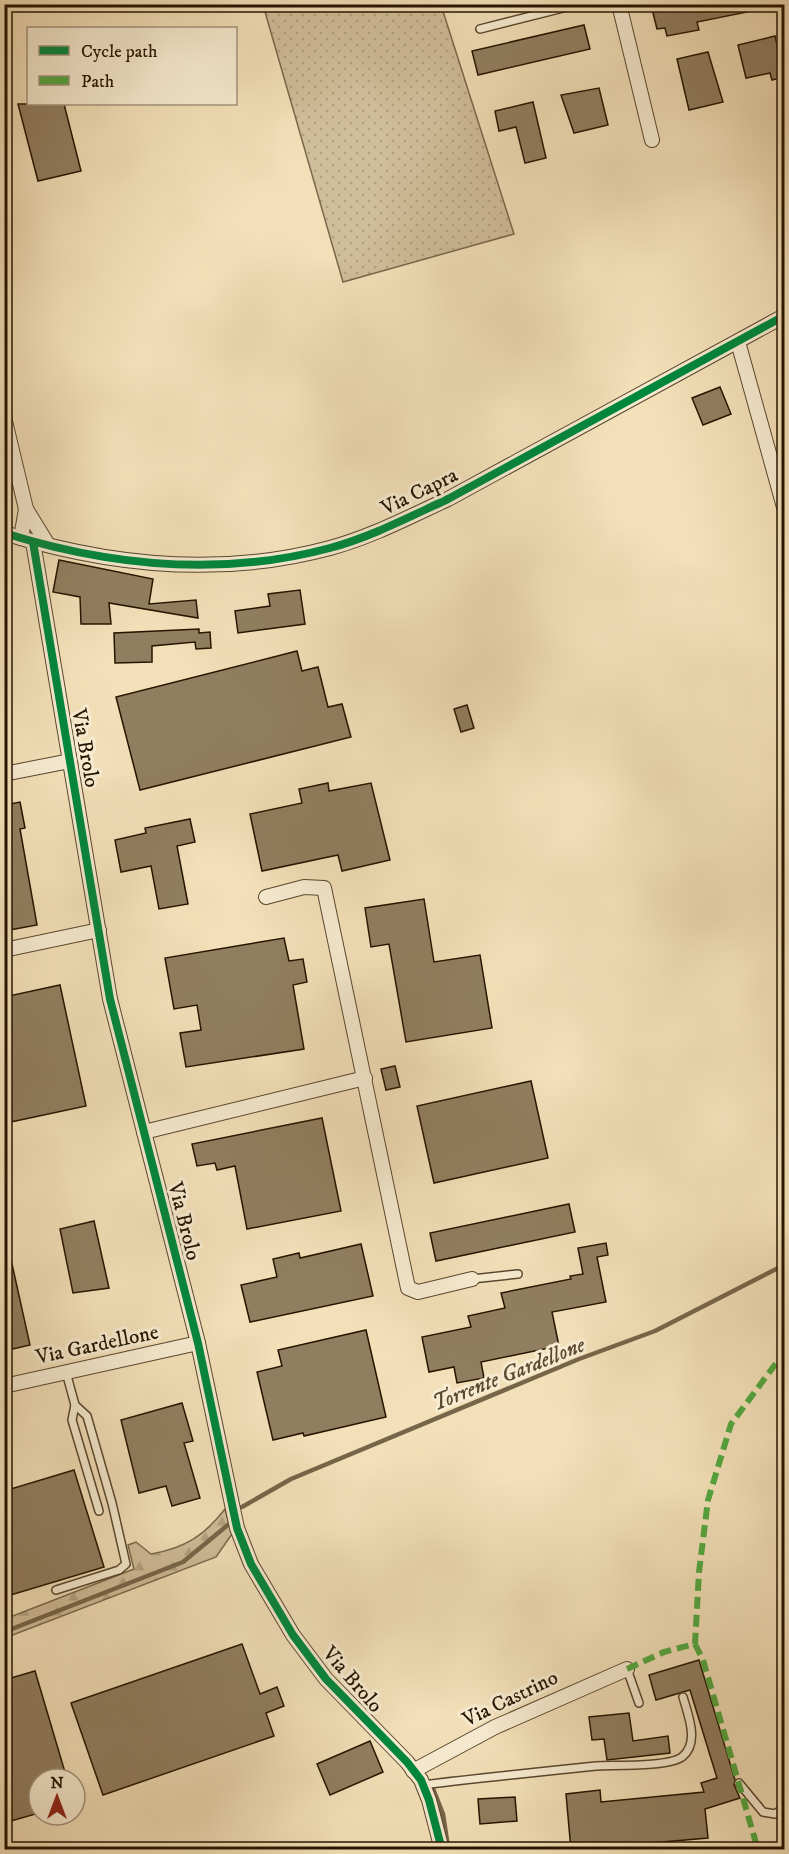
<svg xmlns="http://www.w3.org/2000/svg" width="789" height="1854" font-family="'IM FELL DW Pica',serif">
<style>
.forest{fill:url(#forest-firs);stroke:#7b684c;stroke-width:1.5}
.park{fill:url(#park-dots);stroke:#7b684c;stroke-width:1.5}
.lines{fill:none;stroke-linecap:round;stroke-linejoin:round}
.stream{stroke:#776549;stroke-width:4.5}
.building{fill:#917e60;stroke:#261400;stroke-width:1.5}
.lane-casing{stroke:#59472e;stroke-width:10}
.street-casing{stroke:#59472e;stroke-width:16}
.lane{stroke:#f7ebd1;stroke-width:7}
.street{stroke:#f7ebd1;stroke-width:14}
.quiet{stroke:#53a840;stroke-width:6;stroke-dasharray:12 6;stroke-linecap:butt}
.cycleway-casing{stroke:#f7ebd1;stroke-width:11}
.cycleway{stroke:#00873e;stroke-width:8}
.labels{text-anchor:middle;stroke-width:6;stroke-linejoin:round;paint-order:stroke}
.street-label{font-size:21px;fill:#261400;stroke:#f7ebd1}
.water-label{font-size:22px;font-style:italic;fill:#5c4a30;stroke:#f7ebd1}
</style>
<defs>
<pattern id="forest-firs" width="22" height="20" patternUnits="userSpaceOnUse" patternTransform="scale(1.5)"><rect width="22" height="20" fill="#d0bd99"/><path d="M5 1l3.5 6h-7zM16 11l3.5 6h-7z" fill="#b2a282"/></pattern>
<pattern id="park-dots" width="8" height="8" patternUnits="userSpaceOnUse" patternTransform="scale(1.5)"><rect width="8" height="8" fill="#d0bd99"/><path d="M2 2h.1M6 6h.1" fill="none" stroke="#b2a282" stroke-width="1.8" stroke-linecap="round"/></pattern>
</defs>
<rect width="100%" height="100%" fill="#f3e0b8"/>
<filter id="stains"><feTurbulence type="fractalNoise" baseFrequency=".00333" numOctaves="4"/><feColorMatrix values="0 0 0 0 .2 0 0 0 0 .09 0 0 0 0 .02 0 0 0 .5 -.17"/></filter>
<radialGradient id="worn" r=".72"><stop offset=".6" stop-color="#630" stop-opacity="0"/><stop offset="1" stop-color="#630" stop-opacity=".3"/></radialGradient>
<path class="forest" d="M 225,1509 L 232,1534 L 216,1557 L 5,1638 L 5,1619 L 134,1569 L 128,1545 L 136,1542 L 151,1554 C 185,1548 204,1536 225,1509 Z"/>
<path class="park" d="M 263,5 L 441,5 L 514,234 L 343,282 Z"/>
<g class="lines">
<g class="stream">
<path d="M 242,1507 L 291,1479 L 579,1359 L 655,1331 L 784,1265"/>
<path d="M 4,1632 L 183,1562 L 229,1524"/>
<path d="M 432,1786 L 443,1814 L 448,1847"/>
</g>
</g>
<g class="building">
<path d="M 672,4 L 756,4 L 757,10 L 697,22 L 699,30 L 667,36 L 665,28 L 657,29 L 652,9 Z"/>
<path d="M 584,25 L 590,49 L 478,75 L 472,51 Z"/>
<path d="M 775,36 L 784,77 L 772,80 L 770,73 L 746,78 L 738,45 Z"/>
<path d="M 708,52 L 723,102 L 689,110 L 677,59 Z"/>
<path d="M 599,88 L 608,125 L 574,133 L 561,95 Z"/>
<path d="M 533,102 L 546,158 L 525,163 L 516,127 L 499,131 L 495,111 Z"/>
<path d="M 18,104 L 64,104 L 81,171 L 38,181 Z"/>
<path d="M 720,387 L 731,414 L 703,425 L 692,398 Z"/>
<path d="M 59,560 L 153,579 L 149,604 L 196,600 L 198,618 L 109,603 L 111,624 L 81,624 L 80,597 L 53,592 Z"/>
<path d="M 300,590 L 305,624 L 238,633 L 235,611 L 270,606 L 268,594 Z"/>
<path d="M 199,629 L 199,633 L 210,632 L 211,648 L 196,649 L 195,642 L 152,646 L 152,662 L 115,663 L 114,633 Z"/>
<path d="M 297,651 L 302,671 L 318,667 L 328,707 L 342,704 L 351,737 L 140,790 L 116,697 Z"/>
<path d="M 467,705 L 474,728 L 461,732 L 454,709 Z"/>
<path d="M 328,783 L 329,791 L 371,783 L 390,860 L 342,871 L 338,855 L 262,871 L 250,814 L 302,803 L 299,789 Z"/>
<path d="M 20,802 L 25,828 L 20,829 L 37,925 L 4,931 L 4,805 Z"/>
<path d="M 190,819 L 195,842 L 177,846 L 188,904 L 159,909 L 151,866 L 121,872 L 115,840 L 146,833 L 145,828 Z"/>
<path d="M 424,899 L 434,962 L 480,955 L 492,1028 L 406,1042 L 389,944 L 371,947 L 365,908 Z"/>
<path d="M 284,938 L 289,961 L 303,959 L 307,982 L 293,985 L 304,1049 L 186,1067 L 180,1033 L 201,1030 L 197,1005 L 174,1009 L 165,958 Z"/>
<path d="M 60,985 L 86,1106 L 6,1123 L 4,997 Z"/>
<path d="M 395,1066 L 400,1087 L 386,1090 L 381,1069 Z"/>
<path d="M 531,1081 L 548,1158 L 434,1183 L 417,1106 Z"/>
<path d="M 322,1118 L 341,1211 L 247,1229 L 235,1166 L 217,1170 L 215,1163 L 197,1166 L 192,1144 Z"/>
<path d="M 569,1204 L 575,1232 L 436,1261 L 430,1233 Z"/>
<path d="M 94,1221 L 109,1288 L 73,1293 L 60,1229 Z"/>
<path d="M 606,1243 L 608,1255 L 597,1257 L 606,1302 L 552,1312 L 559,1346 L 481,1362 L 484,1378 L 457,1383 L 454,1367 L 429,1372 L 422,1337 L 471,1327 L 468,1316 L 505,1308 L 501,1293 L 571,1279 L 570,1276 L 583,1274 L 578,1248 Z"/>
<path d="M 361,1244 L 373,1296 L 250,1322 L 241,1285 L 277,1277 L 273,1259 L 299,1253 L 300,1258 Z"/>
<path d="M 4,1255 L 10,1255 L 30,1345 L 4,1351 Z"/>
<path d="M 366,1330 L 386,1417 L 304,1436 L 303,1433 L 273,1440 L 257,1372 L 282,1366 L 278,1350 Z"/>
<path d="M 182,1403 L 193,1441 L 184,1443 L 200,1498 L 172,1506 L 166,1486 L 139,1493 L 121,1420 Z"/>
<path d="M 74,1470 L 104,1567 L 4,1597 L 4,1491 Z"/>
<path d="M 242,1644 L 260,1694 L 277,1687 L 284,1706 L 266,1713 L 274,1736 L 103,1795 L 71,1703 Z"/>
<path d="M 699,1660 L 735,1780 L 734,1785 L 740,1798 L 705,1809 L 708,1838 L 571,1850 L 566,1794 L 600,1790 L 601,1802 L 704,1792 L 701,1783 L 717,1778 L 690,1690 L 656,1700 L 649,1675 Z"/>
<path d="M 35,1671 L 67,1779 L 39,1779 L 39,1813 L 4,1823 L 4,1680 Z"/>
<path d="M 629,1713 L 633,1741 L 668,1736 L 670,1753 L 607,1760 L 604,1739 L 592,1740 L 589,1717 Z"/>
<path d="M 370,1741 L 383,1772 L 330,1795 L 317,1764 Z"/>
<path d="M 515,1797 L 517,1821 L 480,1824 L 478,1799 Z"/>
</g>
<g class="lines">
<defs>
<g id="lane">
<path d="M 480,29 L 579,4"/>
<path d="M 472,1279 L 518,1274"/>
<path d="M 66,1372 L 75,1405 L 72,1420 L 99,1511"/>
<path d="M 56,1590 L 119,1570 L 126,1564 L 112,1503 L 87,1416 L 75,1405"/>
<path d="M 627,1669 L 639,1703"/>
<path d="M 739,1783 L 763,1812 L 775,1814 L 784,1808"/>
<path d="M 423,1785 C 480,1778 538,1772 596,1766 C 615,1765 668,1767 682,1757 C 700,1743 688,1715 683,1697"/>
</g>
<g id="street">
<path d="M 619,4 L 652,140"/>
<path d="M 738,342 L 784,507"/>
<path d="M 4,417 L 26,509"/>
<path d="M 4,533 C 110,566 222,577 330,548 C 371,537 409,517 448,499 L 784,316"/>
<path d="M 21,538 L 26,509 L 48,545"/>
<path d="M 33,542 L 110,999 L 198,1343 L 237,1528 L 251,1564 L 293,1635 L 326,1679 L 407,1762 L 421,1780 L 429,1800 L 442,1850"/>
<path d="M 4,774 L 70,761"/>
<path d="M 266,897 L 304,887 L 324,888 L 408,1288 L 418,1292 L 472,1279"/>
<path d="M 4,950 L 99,930"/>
<path d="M 144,1132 L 365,1078"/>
<path d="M 4,1386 L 198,1343"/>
<path d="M 413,1771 L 495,1727 L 627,1669"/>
</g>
</defs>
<use href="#lane" class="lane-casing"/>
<use href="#street" class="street-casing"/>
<use href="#lane" class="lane"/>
<use href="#street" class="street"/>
<g class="quiet">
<path d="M 695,1644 L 703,1660 L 758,1850"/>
<path d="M 627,1669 L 664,1652 L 695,1644 L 699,1572 L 708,1500 L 731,1424 L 777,1362 L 784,1357"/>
</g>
<defs>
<g id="cycleway">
<path d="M 4,533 C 110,566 222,577 330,548 C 371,537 409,517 448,499 L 784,316"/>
<path d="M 33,542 L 110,999 L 198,1343 L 237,1528 L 251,1564 L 293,1635 L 326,1679 L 407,1762 L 421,1780 L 429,1800 L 442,1850"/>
</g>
</defs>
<use href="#cycleway" class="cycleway-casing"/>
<use href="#cycleway" class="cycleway"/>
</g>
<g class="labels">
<g class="street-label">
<text transform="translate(419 491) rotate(-26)" y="7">Via Capra</text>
<text transform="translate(86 748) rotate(80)" y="7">Via Brolo</text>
<text transform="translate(185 1221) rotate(76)" y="7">Via Brolo</text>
<text transform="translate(97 1344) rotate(-12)" y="7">Via Gardellone</text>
<text transform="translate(353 1679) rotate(49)" y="7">Via Brolo</text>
<text transform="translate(510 1698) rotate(-26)" y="7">Via Castrino</text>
</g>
<g class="water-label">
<text transform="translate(508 1373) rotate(-22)" y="8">Torrente Gardellone</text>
</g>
</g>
<rect width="789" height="1854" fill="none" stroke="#f3e0b8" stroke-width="24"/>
<rect x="6" y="6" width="777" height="1842" fill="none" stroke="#261400" stroke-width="3"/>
<rect x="12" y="12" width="765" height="1830" fill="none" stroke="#261400" stroke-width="1.5"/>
<rect x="27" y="27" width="210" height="78" fill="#f7ebd1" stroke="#a3957d" stroke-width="1.5"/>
<rect x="39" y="46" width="30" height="9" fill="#00873e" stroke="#a3957d" stroke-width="1.5"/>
<text x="81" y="57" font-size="18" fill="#261400">Cycle path</text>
<rect x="39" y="76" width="30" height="9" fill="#53a840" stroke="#a3957d" stroke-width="1.5"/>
<text x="81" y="87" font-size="18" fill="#261400">Path</text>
<g transform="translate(57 1797)"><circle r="28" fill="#f7ebd1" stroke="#a3957d" stroke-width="1.5"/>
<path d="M0-4.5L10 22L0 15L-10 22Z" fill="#8f2418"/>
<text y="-9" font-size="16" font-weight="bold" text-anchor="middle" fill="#261400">N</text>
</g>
<rect width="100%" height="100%" filter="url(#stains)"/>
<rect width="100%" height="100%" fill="url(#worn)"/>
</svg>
